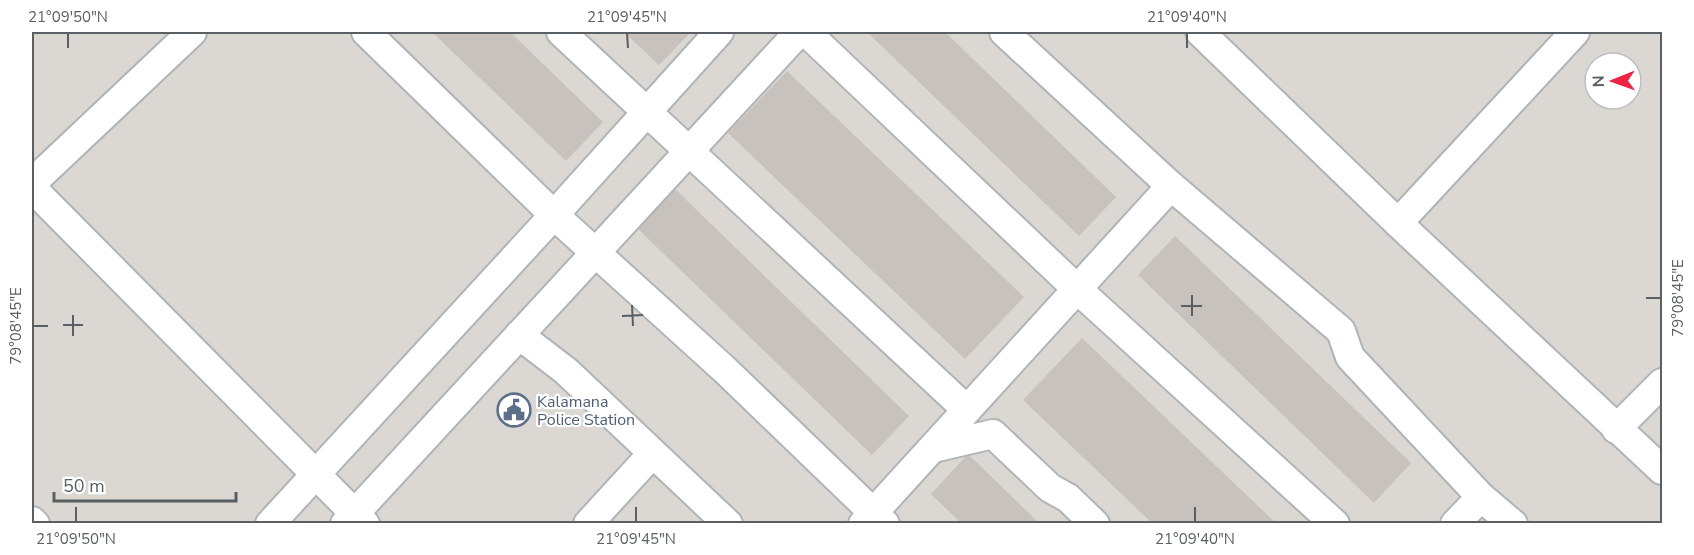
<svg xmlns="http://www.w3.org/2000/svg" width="1694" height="555" font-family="'Nunito Sans',sans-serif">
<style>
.industrial{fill:#dbd7d3;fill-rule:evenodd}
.building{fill:#c8c2be}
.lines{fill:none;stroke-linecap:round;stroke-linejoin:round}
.minor-casing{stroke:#afb4b7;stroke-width:32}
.minor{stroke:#fff;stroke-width:28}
.ticks{fill:none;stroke:#595f62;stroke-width:2}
.labels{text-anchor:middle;stroke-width:4.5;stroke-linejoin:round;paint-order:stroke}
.service-label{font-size:16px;fill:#4e5e75;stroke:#fff;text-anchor:start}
.neatline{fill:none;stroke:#595f62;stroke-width:2}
.ticks-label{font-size:15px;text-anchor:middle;fill:#595f62}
</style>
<rect width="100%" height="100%" fill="#ede7e1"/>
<path class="industrial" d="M 32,32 L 1662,32 L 1662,523 L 32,523 ZM 1595,63 L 1631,63 L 1631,99 L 1595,99 Z"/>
<g class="building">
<path d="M 432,32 L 510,32 L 603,122 L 566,161 Z"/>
<path d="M 624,32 L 691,32 L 659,65 Z"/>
<path d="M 867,32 L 945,32 L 1116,197 L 1079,236 Z"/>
<path d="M 787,71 L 1024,297 L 965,359 L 728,133 Z"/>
<path d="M 674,188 L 909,416 L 872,455 L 636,227 Z"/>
<path d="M 1175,236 L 1411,463 L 1374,503 L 1138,275 Z"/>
<path d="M 1082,338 L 1277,524 L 1153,524 L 1023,400 Z"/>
<path d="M 968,454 L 1040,524 L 962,524 L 931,494 Z"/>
</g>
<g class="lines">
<defs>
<g id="minor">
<path d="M 366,32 L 554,215 L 724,369 L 885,524"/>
<path d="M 561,32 L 967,410"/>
<path d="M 806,32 L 1077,289 L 1335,524"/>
<path d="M 1004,32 L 1171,186"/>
<path d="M 1200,32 L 1398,223 L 1662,470"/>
<path d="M 32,183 L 192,32"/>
<path d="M 32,188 L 365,524"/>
<path d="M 1398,223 L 1575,32"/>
<path d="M 519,335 L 566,371 L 728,524"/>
<path d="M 1616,429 L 1662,383"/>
<path d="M 933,448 L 993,434 L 1050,488 L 1068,498 L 1095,524"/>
<path d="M 32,521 L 35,524"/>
<path d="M 270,524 L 554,215 L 719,32"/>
<path d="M 345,524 L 799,32"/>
<path d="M 588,524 L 652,454"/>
<path d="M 863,524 L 1171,186 L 1341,331 L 1350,357 L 1481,497 L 1513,524"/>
<path d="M 1455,524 L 1481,497"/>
</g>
</defs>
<use href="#minor" class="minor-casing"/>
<use href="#minor" class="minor"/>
</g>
<path class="ticks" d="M 68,33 L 68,48M 627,33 L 628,48M 1187,33 L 1187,48M 1192,295 L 1192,316M 1646,298 L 1661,298M 632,305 L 633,326M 1181,306 L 1202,306M 73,315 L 73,336M 622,316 L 643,315M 63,325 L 83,325M 33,326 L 48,326M 76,507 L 76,522M 636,507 L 636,522M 1195,507 L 1195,522"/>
<defs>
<symbol id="civic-ring" viewBox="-11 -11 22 22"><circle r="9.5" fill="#fff" stroke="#5c6f8a" stroke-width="1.5"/><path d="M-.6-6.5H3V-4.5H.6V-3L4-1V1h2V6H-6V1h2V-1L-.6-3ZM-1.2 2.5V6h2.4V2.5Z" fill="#5c6f8a"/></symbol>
</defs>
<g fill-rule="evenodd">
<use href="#civic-ring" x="495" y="391" width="38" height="38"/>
</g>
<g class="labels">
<g class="service-label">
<text x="537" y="407">Kalamana<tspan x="537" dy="18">Police Station</tspan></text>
</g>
</g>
<rect width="1694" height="555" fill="none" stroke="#ffffff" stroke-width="66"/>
<g transform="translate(1613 81) rotate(269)"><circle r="28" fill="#ffffff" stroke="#bdbfc0" stroke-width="1.5"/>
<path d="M0-4.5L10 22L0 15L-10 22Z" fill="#ef2442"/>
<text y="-9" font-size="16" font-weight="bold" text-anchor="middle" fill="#595f62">N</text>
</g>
<path d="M54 492v9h182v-9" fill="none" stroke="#595f62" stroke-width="3"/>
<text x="63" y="492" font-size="18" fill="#595f62" stroke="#ffffff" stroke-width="4.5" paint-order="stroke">50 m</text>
<rect x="33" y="33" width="1628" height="489" class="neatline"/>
<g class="ticks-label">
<text x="68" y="22">21°09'50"N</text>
<text x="627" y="22">21°09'45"N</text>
<text x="1187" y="22">21°09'40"N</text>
<text transform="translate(1678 298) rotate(-90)" y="5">79°08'45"E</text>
<text transform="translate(16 326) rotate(-90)" y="5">79°08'45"E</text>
<text x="76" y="544">21°09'50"N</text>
<text x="636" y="544">21°09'45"N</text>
<text x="1195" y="544">21°09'40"N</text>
</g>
</svg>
